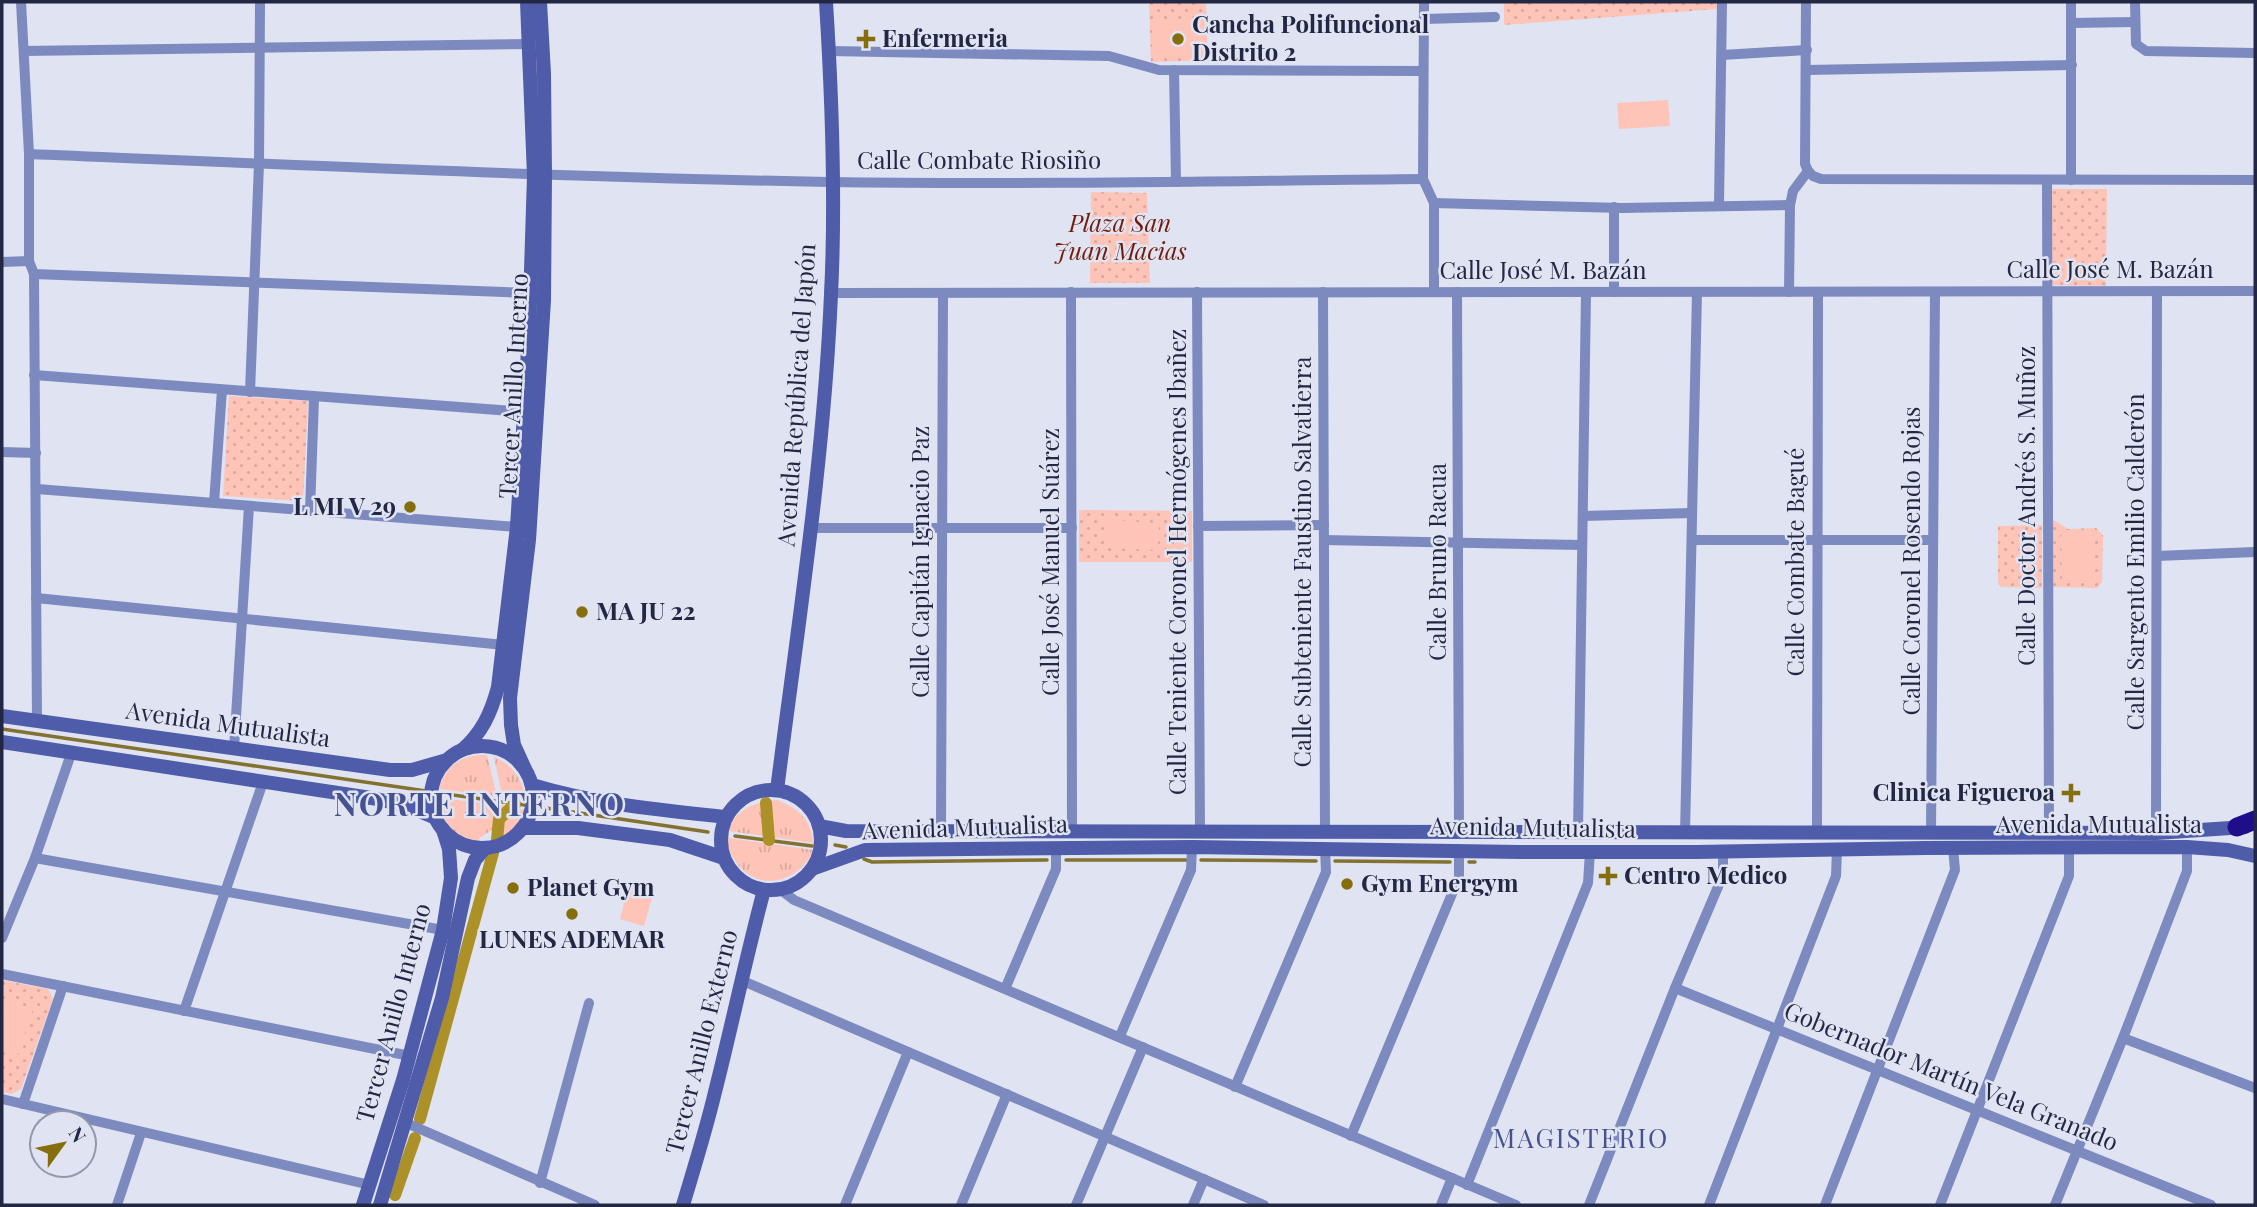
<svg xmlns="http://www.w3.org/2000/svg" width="2257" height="1207" font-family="'Playfair Display',serif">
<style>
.grass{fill:url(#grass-tufts)}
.park{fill:url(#park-dots)}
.pitch{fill:#fec4b7}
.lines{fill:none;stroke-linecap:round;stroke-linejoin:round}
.stream{stroke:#837130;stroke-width:3.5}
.canal{stroke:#ac9028;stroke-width:12}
.street{stroke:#7d8abf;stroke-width:10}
.secondary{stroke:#4e5caa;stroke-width:14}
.highway{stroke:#1e0e89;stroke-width:19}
.poi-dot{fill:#866e0d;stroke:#dfe3f2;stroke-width:2.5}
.labels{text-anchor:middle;stroke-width:5;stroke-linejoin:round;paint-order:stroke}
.poi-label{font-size:24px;font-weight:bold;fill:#222843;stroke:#dfe3f2;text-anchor:start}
.street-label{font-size:24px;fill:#222843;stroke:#dfe3f2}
.park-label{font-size:24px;font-style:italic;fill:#721d0b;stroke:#dfe3f2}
.neighbourhood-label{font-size:26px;letter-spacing:2px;fill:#46528f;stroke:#dfe3f2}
.district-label{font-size:32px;font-weight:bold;letter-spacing:2px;fill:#46528f;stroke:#dfe3f2}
</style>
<defs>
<pattern id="grass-tufts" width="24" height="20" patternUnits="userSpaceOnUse" patternTransform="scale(1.75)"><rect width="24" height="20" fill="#fec4b7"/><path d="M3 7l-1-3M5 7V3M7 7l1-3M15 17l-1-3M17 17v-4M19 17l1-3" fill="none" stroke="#d9a89f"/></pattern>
<pattern id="park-dots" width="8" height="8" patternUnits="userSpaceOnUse" patternTransform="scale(1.75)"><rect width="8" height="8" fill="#fec4b7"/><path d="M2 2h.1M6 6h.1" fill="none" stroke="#d9a89f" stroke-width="1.8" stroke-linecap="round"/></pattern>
</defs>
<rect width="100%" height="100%" fill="#dfe3f2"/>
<g class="grass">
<path d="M 487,755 L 497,796 L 439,789 C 446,765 462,754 487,755 Z"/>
<path d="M 494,757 C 514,765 522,780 526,799 L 502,795 Z"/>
<path d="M 439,798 L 509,806 L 500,811 L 493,829 L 476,841 C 454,836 439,821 439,798 Z"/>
<path d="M 777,800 C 798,808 812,820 813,843 L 729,831 C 735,808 756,802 777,800 Z"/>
<path d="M 515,808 L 525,810 C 520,824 512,831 500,839 L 504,819 Z"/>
<path d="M 728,838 L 814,850 C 798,884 755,894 734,859 C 730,852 727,846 728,838 Z"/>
</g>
<g class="park">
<path d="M 1149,2 L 1206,2 L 1208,60 L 1151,62 Z"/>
<path d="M 1504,2 L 1718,2 L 1718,9 L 1504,25 Z"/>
<path d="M 2051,189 L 2107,189 L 2106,286 L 2050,285 Z"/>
<path d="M 1091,192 L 1147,193 L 1150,283 L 1090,283 Z"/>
<path d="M 229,396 L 308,401 L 303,501 L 223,496 Z"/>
<path d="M 1079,510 L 1192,511 L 1192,562 L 1079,562 Z"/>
<path d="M 2052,519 L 2068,529 L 2096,528 L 2103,535 L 2102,582 L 2097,588 L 2052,587 Z"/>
<path d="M 2042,525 L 2042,588 L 2001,587 L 1998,582 L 1998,526 Z"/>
<path d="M 2,980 L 48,989 L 53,999 L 21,1089 L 11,1094 L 2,1092 Z"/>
</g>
<g class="pitch">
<path d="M 1535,2 L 1640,2 L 1535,6 Z"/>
<path d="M 1152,23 L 1203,23 L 1203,56 L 1152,55 Z"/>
<path d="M 1668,100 L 1670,126 L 1619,129 L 1617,103 Z"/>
<path d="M 1108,520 L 1159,523 L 1158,550 L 1107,548 Z"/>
<path d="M 2061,530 L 2091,530 L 2091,581 L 2062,581 Z"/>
<path d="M 630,881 L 655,887 L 644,926 L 620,919 Z"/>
<path d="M 7,1000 L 33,1009 L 18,1055 L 2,1050 L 2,1016 Z"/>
</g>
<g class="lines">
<g class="stream">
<path d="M 2,729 L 426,791"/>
<path d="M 439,793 L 525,805"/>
<path d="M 539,807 L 708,832"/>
<path d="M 735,836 L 812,846"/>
<path d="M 835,845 L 846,847"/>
<path d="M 864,859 L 872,862 L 1047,860"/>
<path d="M 1066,860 L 1186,860"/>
<path d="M 1201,860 L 1316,861"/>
<path d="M 1335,861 L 1450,862"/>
<path d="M 1469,862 L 1475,862"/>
</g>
<g class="canal">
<path d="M 766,803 L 769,840"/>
<path d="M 497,840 L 499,819 L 515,804"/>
<path d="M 420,1119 L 493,853"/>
<path d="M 395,1195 L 415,1138"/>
</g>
<g class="street">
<path d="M 21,2 L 29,154 L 29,261 L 34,274 L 37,721"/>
<path d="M 1424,2 L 1423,179 L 1434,203 L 1434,292"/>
<path d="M 1806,2 L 1805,164 L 1808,171"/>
<path d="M 2071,2 L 2071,180"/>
<path d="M 2135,2 L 2136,44 L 2146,51 L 2255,53"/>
<path d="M 1424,19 L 1495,17"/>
<path d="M 2071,23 L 2135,22"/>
<path d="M 24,51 L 530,44"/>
<path d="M 829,51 L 1109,56 L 1159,70 L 1423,71"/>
<path d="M 1722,55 L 1807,50"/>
<path d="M 1174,70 L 1176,182"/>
<path d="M 1807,70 L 2072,65"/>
<path d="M 29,154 C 296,165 561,177 828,182 C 1026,185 1225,181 1423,179"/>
<path d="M 1808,171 L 1813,176 L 1821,179 L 2255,180"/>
<path d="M 2047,180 L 2049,832"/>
<path d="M 1434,203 L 1622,208 L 1790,205"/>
<path d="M 1719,204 L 1722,2"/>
<path d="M 2,262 L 29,261"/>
<path d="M 34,274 L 530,293"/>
<path d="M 1071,292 L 1072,831"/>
<path d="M 1197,292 L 1200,831"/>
<path d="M 1323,292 L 1325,831"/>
<path d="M 1457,292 L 1459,833"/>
<path d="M 1614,292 L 1614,207"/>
<path d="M 1789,292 L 1790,205 L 1793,191 L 1808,171"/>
<path d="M 832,293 L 2255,291"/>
<path d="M 34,375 L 525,412"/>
<path d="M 250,392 L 259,164 L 260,2"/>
<path d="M 2,452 L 36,453"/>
<path d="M 37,489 L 517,527"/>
<path d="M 214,503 L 222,390"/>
<path d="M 310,511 L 314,398"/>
<path d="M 1583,516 L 1692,513"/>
<path d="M 1198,526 L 1324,525"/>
<path d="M 812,528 L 1072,528"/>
<path d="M 1324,540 L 1582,545"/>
<path d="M 1692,540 L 1933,540"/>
<path d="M 2157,556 L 2255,552"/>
<path d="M 36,598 L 504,645"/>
<path d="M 234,749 L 249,506"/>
<path d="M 941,831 L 943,293"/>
<path d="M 1817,832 L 1818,292"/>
<path d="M 1931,832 L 1935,292"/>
<path d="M 1578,833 L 1586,292"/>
<path d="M 2156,833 L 2157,291"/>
<path d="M 1685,834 L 1697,292"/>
<path d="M 35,858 L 443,930"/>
<path d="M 781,890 L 794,900 L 1516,1205"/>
<path d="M 2,938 L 35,858 L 71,754"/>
<path d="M 2,974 L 410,1056"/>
<path d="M 743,981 L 1264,1205"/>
<path d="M 1675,988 L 2211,1205"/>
<path d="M 1005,989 L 1056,869 L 1056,847"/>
<path d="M 184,1011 L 263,782"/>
<path d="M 1120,1036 L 1191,870 L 1192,847"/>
<path d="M 2123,1038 L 2255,1088"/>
<path d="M 1235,1087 L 1326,872 L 1325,848"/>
<path d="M 2,1099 L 370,1185"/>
<path d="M 23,1104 L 63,986"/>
<path d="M 404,1122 L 595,1205"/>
<path d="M 1351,1136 L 1459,877 L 1459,850"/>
<path d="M 540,1183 L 589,1003"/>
<path d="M 1467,1185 L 1588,883 L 1590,852"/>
<path d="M 117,1205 L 141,1133"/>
<path d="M 845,1205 L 908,1052"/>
<path d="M 961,1205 L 1007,1094"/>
<path d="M 1076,1205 L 1143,1047"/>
<path d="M 1193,1205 L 1204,1179"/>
<path d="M 1441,1205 L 1452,1178"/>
<path d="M 1589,1205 L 1675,988 L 1723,875 L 1723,852"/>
<path d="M 1709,1205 L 1836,876 L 1837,850"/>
<path d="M 1825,1205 L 1955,870 L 1953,848"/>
<path d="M 1940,1205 L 2069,876 L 2069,847"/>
<path d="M 2055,1205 L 2123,1038 L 2187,871 L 2187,847"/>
</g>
<g class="secondary">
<path d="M 2,716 L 390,770 L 412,770 L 447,760"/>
<path d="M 2,742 L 371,798 L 405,805 L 436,818"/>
<circle cx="482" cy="797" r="51"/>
<path d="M 462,750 C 482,733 491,713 498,687 L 517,527 L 529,334 L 534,176 L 527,2"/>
<path d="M 525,769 L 514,745 L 511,725 L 510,698 L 529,540 L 544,300 L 545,175 L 544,74 L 540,2"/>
<path d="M 532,785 C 595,804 661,810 726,817"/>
<circle cx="771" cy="840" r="50"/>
<path d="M 777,790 C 798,625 824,460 831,294 C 836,197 832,98 826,2"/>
<path d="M 819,826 L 846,831 L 2156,833 L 2245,827"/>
<path d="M 523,828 L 578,828 L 670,840 L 724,858"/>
<path d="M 812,869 L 865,850 L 1192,847 L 1520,852 L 1697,852 L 1925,848 L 2187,847 L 2228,850 L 2255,856"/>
<path d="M 363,1205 L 403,1080 L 443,930 L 451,878 L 449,849 L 443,830"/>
<path d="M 380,1205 L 442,998 L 468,878 L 475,860 L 485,848"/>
<path d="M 683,1205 C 694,1168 706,1130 715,1092 C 732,1025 746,957 764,890"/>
</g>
<path class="highway" d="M 2237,827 L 2255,820"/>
</g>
<g class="poi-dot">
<path d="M862.5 28.5h7v7h7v7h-7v7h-7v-7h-7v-7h7z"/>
<circle cx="1178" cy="39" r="7"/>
<circle cx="410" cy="507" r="7"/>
<circle cx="582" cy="612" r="7"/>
<path d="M2067.5 782.5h7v7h7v7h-7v7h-7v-7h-7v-7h7z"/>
<path d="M1604.5 865.5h7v7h7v7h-7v7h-7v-7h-7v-7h7z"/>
<circle cx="1347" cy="884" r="7"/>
<circle cx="513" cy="888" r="7"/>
<circle cx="572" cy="914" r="7"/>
</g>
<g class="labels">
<g class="poi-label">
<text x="1192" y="33">Cancha Polifuncional<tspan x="1192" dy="28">Distrito 2</tspan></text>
<text x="882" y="47">Enfermeria</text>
<text x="396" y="515" text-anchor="end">L MI V 29</text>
<text x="596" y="620">MA JU 22</text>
<text x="2055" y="801" text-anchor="end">Clinica Figueroa</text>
<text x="1624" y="884">Centro Medico</text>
<text x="1361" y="892">Gym Energym</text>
<text x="527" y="896">Planet Gym</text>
<text x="572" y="948" text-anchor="middle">LUNES ADEMAR</text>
</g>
<g class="street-label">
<text x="979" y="169">Calle Combate Riosiño</text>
<text x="2110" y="278">Calle José M. Bazán</text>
<text x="1543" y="279">Calle José M. Bazán</text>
<text transform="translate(514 386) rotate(-87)" y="8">Tercer Anillo Interno</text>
<text transform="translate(797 395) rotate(-86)" y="8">Avenida República del Japón</text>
<text transform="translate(2027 506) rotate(-90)" y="8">Calle Doctor Andrés S. Muñoz</text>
<text transform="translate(1912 561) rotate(-90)" y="8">Calle Coronel Rosendo Rojas</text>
<text transform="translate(921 562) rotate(-90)" y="8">Calle Capitán Ignacio Paz</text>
<text transform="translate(1051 562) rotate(-90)" y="8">Calle José Manuel Suárez</text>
<text transform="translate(1178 562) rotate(-90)" y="8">Calle Teniente Coronel Hermógenes Ibañez</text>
<text transform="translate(1303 562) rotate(-90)" y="8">Calle Subteniente Faustino Salvatierra</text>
<text transform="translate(1438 562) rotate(-90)" y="8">Calle Bruno Racua</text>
<text transform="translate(1796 562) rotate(-90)" y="8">Calle Combate Bagué</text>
<text transform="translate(2136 562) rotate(-90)" y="8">Calle Sargento Emilio Calderón</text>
<text transform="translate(228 725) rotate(8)" y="8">Avenida Mutualista</text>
<text x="2099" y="833">Avenida Mutualista</text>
<text transform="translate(965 828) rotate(-2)" y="8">Avenida Mutualista</text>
<text transform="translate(1533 828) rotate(1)" y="8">Avenida Mutualista</text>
<text transform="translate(394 1013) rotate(-75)" y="8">Tercer Anillo Interno</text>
<text transform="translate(702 1042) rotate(-76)" y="8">Tercer Anillo Externo</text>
<text transform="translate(1951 1077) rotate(22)" y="8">Gobernador Martín Vela Granado</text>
</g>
<g class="park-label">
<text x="1120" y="232">Plaza San<tspan x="1120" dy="28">Juan Macias</tspan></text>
</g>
<g class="neighbourhood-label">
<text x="1581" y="1148">MAGISTERIO</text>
</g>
<g class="district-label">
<text x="480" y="816">NORTE INTERNO</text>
</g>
</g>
<rect width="2257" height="1207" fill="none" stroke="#222843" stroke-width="7"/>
<g transform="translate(63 1144) rotate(57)"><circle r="33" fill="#dfe3f2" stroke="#9398ac" stroke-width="2"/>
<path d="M0-5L12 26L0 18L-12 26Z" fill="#866e0d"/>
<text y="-10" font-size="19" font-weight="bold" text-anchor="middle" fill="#222843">N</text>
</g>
</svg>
